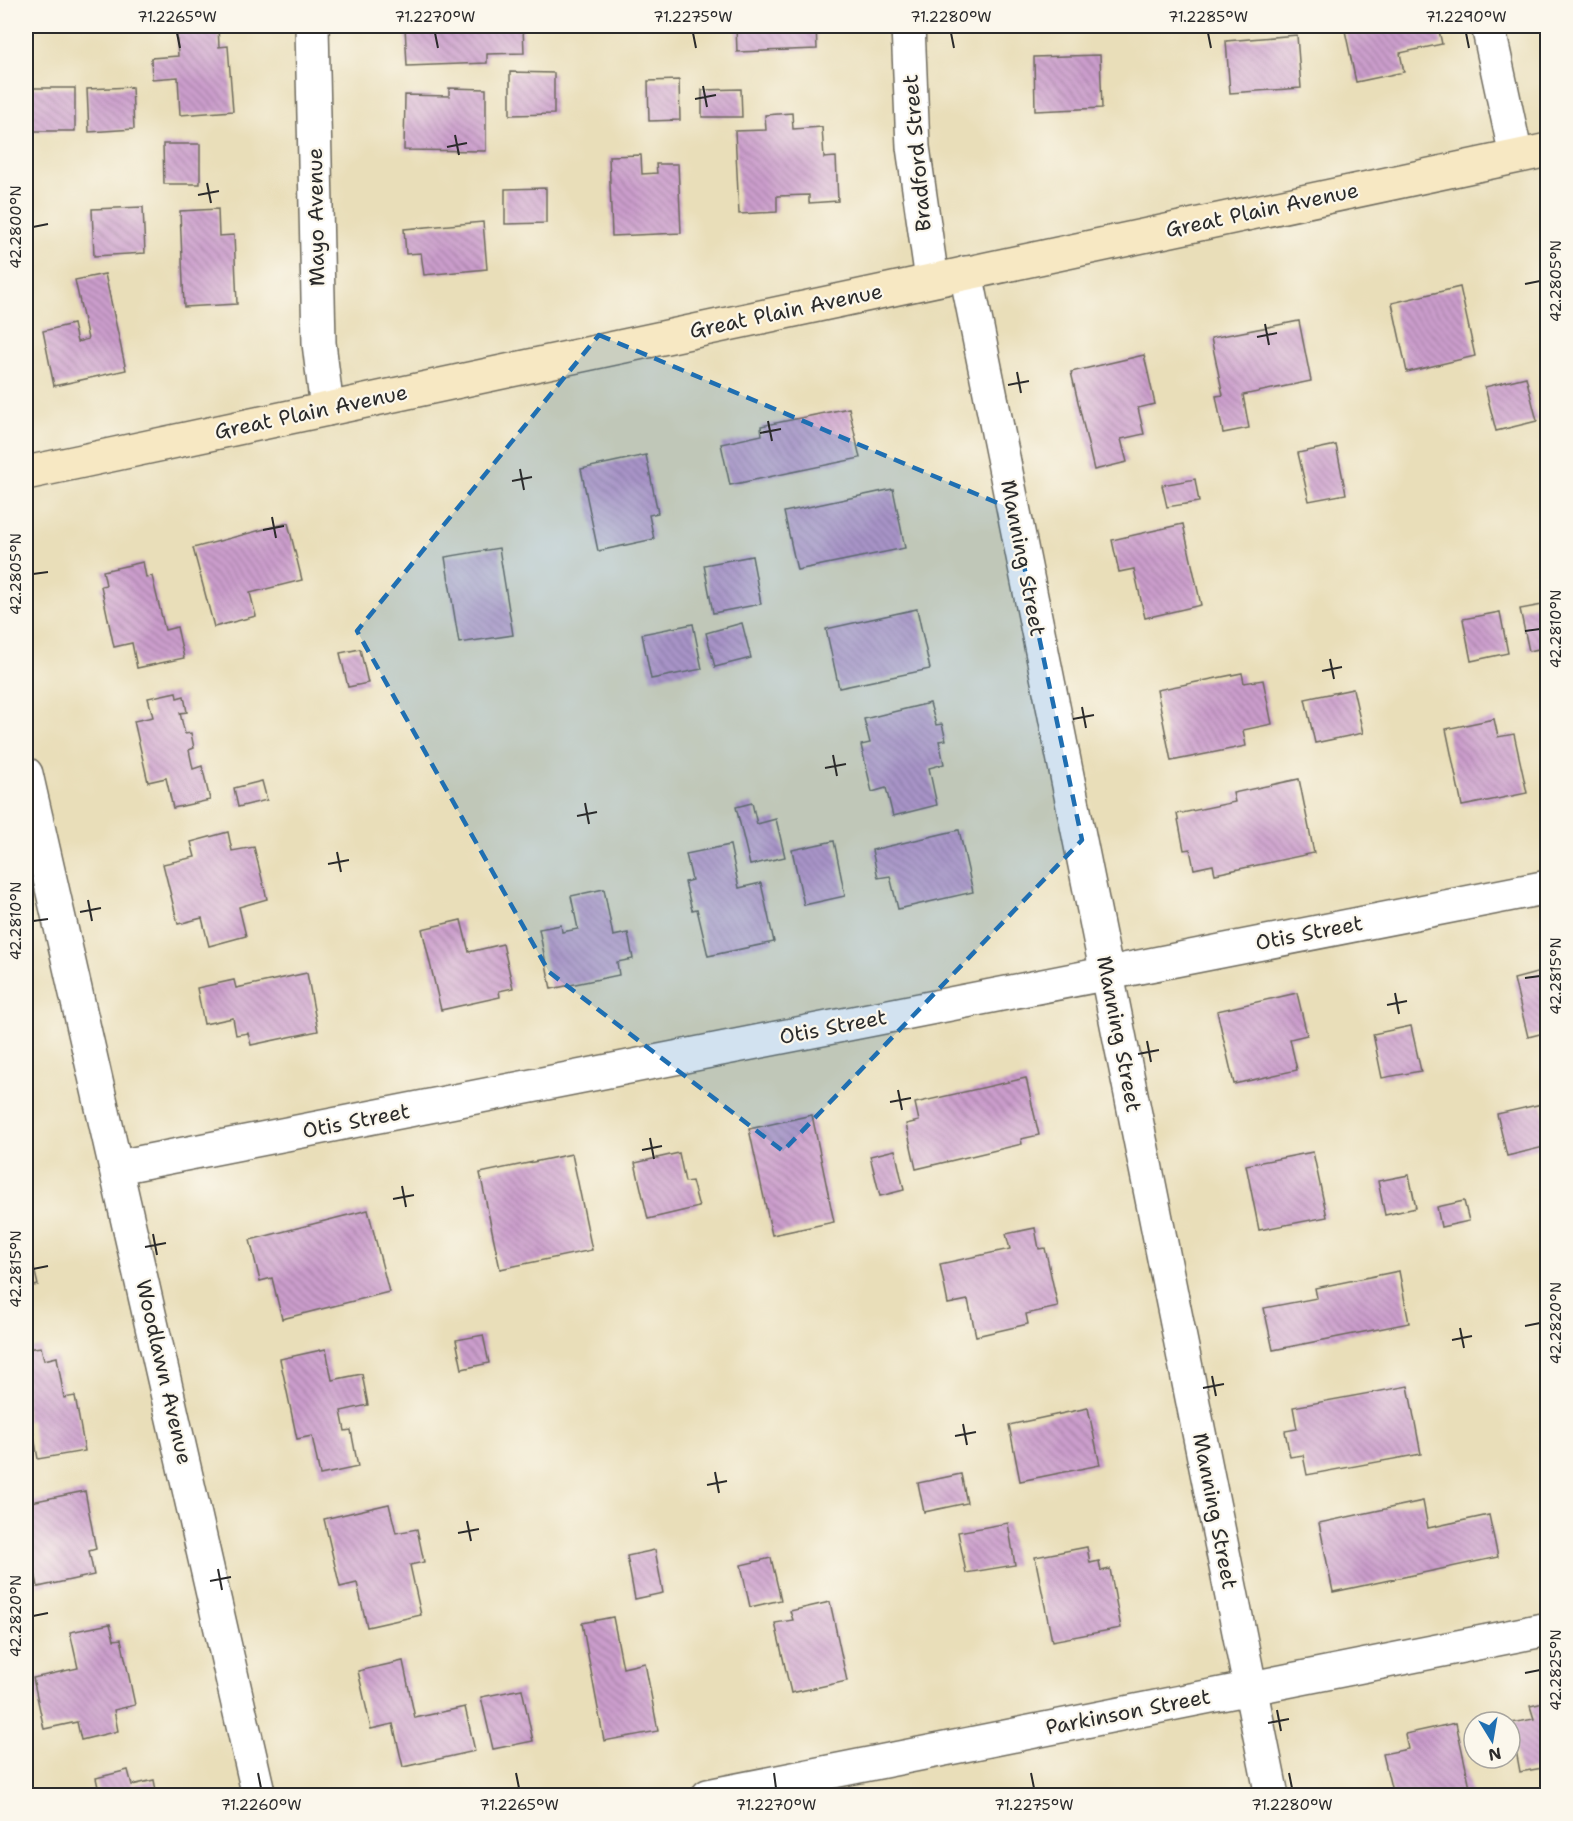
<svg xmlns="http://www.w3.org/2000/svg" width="1573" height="1821" font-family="'Shantell Sans',sans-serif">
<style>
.building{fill:url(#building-back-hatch)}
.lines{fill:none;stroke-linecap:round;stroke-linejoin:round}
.minor-casing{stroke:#6e6a5d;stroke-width:36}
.secondary-casing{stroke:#6e6a5d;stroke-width:36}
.minor{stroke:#fff;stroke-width:33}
.secondary{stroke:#f7e8c3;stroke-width:33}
.marked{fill:#1f6fb2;fill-opacity:0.2;stroke:#1f6fb2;stroke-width:4.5;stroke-dasharray:12 8;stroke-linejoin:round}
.ticks{fill:none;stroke:#2b2b2b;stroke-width:2}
.labels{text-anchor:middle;stroke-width:4.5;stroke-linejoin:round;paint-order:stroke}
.street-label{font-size:21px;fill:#2b2b2b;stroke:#fbf7ec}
.neatline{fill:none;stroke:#2b2b2b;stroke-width:2}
.ticks-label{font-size:15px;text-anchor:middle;fill:#2b2b2b}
</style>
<defs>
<pattern id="building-back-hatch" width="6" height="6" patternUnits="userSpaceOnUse" patternTransform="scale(1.5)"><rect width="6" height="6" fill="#cb9dcc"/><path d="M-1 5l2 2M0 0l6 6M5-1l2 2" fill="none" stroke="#a580a6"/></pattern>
</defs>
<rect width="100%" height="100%" fill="#fbf7ec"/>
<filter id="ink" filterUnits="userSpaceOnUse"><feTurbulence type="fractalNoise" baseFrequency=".0167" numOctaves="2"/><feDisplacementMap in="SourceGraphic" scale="12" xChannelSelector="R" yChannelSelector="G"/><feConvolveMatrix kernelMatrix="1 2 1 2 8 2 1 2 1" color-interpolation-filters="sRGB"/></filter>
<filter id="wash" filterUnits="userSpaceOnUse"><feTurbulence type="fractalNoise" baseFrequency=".008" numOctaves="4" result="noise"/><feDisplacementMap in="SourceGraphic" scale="24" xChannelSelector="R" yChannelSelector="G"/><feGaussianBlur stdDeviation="1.35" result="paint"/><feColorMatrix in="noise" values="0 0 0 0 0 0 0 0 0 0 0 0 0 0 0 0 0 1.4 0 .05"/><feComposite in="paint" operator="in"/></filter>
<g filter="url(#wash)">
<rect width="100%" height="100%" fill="#e9deb9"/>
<g id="blocks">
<g class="building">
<path d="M 176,26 L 218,26 L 219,47 L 228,46 L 233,111 L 180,115 L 178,77 L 152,79 L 151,58 L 178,56 Z"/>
<path d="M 405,26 L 523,26 L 524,53 L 487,54 L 487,63 L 407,66 Z"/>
<path d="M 736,26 L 816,26 L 817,49 L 737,52 Z"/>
<path d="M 1344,26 L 1438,26 L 1442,44 L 1400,53 L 1404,72 L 1356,82 Z"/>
<path d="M 1297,35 L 1301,88 L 1230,93 L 1226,41 Z"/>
<path d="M 1100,55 L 1102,108 L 1035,111 L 1034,57 Z"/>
<path d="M 510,72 L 554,73 L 554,114 L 510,115 Z"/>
<path d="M 679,80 L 680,120 L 649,121 L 648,81 Z"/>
<path d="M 132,87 L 134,129 L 89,132 L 87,89 Z"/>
<path d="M 32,88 L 75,88 L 75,131 L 33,131 Z"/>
<path d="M 449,88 L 486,89 L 486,151 L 404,150 L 405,95 L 449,96 Z"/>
<path d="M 741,89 L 742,117 L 702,117 L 702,90 Z"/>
<path d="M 792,113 L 793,129 L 822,127 L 824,158 L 836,157 L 838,201 L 809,203 L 809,195 L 777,196 L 777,212 L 739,214 L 735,131 L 766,130 L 765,115 Z"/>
<path d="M 163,144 L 200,144 L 200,184 L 164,184 Z"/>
<path d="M 641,155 L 642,174 L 657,173 L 656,164 L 678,164 L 681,233 L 612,236 L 609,156 Z"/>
<path d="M 546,188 L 546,223 L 505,224 L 505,189 Z"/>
<path d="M 143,207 L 145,253 L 94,256 L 92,209 Z"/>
<path d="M 218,209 L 219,236 L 234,235 L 237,304 L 184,307 L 180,211 Z"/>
<path d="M 483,222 L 487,269 L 424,275 L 421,253 L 406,254 L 404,229 Z"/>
<path d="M 105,274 L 126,370 L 54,386 L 43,331 L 73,324 L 77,342 L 88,339 L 75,280 Z"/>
<path d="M 1460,287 L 1475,356 L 1407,372 L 1392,303 Z"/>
<path d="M 1299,321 L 1311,381 L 1243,395 L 1249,428 L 1223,433 L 1216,396 L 1223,395 L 1211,338 Z"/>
<path d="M 1144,355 L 1155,404 L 1138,408 L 1144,434 L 1121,439 L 1127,462 L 1094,470 L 1071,372 Z"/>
<path d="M 1526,377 L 1537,421 L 1496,431 L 1485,387 Z"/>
<path d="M 849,408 L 860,458 L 730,485 L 721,444 L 762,435 L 761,426 Z"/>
<path d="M 1336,445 L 1346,494 L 1309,501 L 1298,453 Z"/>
<path d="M 646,455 L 658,513 L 649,515 L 654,539 L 598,551 L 581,469 Z"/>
<path d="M 1195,479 L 1199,502 L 1167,507 L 1162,485 Z"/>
<path d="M 893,489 L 905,548 L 797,570 L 784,512 Z"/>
<path d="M 288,523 L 302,580 L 250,593 L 256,616 L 214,627 L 193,548 Z"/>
<path d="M 1183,524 L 1201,605 L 1145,618 L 1134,569 L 1119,572 L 1112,540 Z"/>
<path d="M 499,548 L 513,635 L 459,643 L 445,557 Z"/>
<path d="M 752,556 L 761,604 L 713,613 L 704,565 Z"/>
<path d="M 143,562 L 146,577 L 152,576 L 165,630 L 177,627 L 184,658 L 137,668 L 132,643 L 114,647 L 101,586 L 106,585 L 103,571 Z"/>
<path d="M 1548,604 L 1548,647 L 1529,651 L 1520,609 Z"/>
<path d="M 917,609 L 930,669 L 839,688 L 826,629 Z"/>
<path d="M 1500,612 L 1508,653 L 1471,661 L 1463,619 Z"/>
<path d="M 742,623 L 751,658 L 715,667 L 706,633 Z"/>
<path d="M 693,624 L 702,669 L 651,679 L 642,634 Z"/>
<path d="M 360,649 L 368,683 L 348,687 L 340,653 Z"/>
<path d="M 1242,673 L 1244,683 L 1263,680 L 1272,724 L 1243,730 L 1246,746 L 1171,761 L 1157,690 Z"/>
<path d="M 1353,689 L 1363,733 L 1315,743 L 1305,699 Z"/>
<path d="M 176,692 L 177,698 L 184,696 L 187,712 L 180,713 L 185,734 L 191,733 L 194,748 L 189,750 L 193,769 L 202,766 L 210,800 L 173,808 L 166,778 L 148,782 L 134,721 L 153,717 L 148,698 Z"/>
<path d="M 930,703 L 936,725 L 942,724 L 946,740 L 939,741 L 944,764 L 929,768 L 937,805 L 893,816 L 886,788 L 872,792 L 861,745 L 870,743 L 864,719 Z"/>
<path d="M 1494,719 L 1498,737 L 1514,734 L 1527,793 L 1462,806 L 1446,729 Z"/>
<path d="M 1299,779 L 1314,853 L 1215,874 L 1213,865 L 1194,869 L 1190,849 L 1184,850 L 1177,814 L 1235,802 L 1233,793 Z"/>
<path d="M 262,781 L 267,800 L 238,807 L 234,788 Z"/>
<path d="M 752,803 L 757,824 L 776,819 L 785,857 L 750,865 L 736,807 Z"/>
<path d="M 959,830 L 973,892 L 898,909 L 890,876 L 878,878 L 872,850 Z"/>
<path d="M 228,832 L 232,851 L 254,847 L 267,899 L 239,907 L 246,936 L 209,946 L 202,918 L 178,924 L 163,864 L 195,857 L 191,842 Z"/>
<path d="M 834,841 L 845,896 L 804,905 L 792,850 Z"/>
<path d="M 730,845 L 739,888 L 761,883 L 774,942 L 708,956 L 697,909 L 692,910 L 685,882 L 692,880 L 686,854 Z"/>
<path d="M 604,889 L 613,936 L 628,933 L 633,959 L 617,962 L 619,975 L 551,989 L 539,929 L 561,925 L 562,932 L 578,929 L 571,896 Z"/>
<path d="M 461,920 L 469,952 L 503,944 L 513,988 L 499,991 L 500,997 L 441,1010 L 422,929 Z"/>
<path d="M 1548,970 L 1548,1032 L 1528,1037 L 1514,979 Z"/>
<path d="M 307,973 L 318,1031 L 251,1045 L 248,1033 L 236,1035 L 233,1018 L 204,1024 L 197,988 L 234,980 L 236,988 Z"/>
<path d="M 1297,993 L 1307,1035 L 1290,1039 L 1297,1070 L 1234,1084 L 1217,1011 Z"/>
<path d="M 1411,1026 L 1421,1071 L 1382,1078 L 1373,1034 Z"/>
<path d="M 1026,1078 L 1039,1135 L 1021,1139 L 1022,1144 L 916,1169 L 906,1124 L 919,1121 L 915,1103 Z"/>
<path d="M 1542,1104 L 1548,1127 L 1548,1146 L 1507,1156 L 1497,1114 Z"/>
<path d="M 812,1115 L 834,1222 L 772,1235 L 749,1129 Z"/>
<path d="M 895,1150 L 904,1190 L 880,1196 L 870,1156 Z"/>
<path d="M 1313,1152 L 1327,1217 L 1259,1230 L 1246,1165 Z"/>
<path d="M 679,1153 L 685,1182 L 692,1181 L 699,1207 L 648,1219 L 635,1163 Z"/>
<path d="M 572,1154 L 592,1250 L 500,1269 L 480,1173 Z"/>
<path d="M 1409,1175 L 1416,1208 L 1385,1215 L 1378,1181 Z"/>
<path d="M 1464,1201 L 1469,1221 L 1441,1227 L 1437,1207 Z"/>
<path d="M 368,1210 L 389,1292 L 282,1319 L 272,1278 L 260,1281 L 250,1240 Z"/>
<path d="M 1035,1228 L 1039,1249 L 1045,1248 L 1058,1307 L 1026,1314 L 1028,1324 L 976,1336 L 968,1300 L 948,1304 L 940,1264 L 1010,1249 L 1006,1234 Z"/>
<path d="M 26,1236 L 38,1285 L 26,1288 Z"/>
<path d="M 1399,1271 L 1409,1323 L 1273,1350 L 1264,1308 L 1317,1298 L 1315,1288 Z"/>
<path d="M 483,1335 L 489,1363 L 462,1369 L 456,1340 Z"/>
<path d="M 41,1347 L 44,1360 L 57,1357 L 64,1398 L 75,1396 L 85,1451 L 38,1459 L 31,1420 L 26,1421 L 26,1349 Z"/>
<path d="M 326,1349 L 332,1380 L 362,1374 L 368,1405 L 341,1411 L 345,1431 L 351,1430 L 358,1467 L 320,1475 L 312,1436 L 297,1439 L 280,1359 Z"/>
<path d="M 1408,1386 L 1421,1454 L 1307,1475 L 1303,1455 L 1290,1457 L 1285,1431 L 1297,1429 L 1293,1407 Z"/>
<path d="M 1088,1408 L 1100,1465 L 1020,1481 L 1009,1425 Z"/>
<path d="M 961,1474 L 967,1503 L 924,1512 L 918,1483 Z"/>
<path d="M 85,1491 L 96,1549 L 89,1551 L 94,1575 L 38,1587 L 28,1539 L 26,1539 L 26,1503 Z"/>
<path d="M 1423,1501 L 1428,1528 L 1489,1515 L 1498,1557 L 1333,1592 L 1319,1523 Z"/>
<path d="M 389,1504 L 396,1533 L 417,1529 L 424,1562 L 410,1565 L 421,1615 L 367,1627 L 357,1583 L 340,1587 L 324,1519 Z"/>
<path d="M 1008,1523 L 1015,1565 L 966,1573 L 958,1532 Z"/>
<path d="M 1087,1547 L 1090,1563 L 1099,1561 L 1101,1571 L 1110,1569 L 1121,1628 L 1052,1641 L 1035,1557 Z"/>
<path d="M 655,1550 L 663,1593 L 635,1599 L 627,1556 Z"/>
<path d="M 771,1558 L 781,1600 L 750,1607 L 741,1565 Z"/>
<path d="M 830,1602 L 847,1681 L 791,1693 L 775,1623 L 793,1620 L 790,1611 Z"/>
<path d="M 613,1617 L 623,1668 L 645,1663 L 658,1731 L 604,1741 L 582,1623 Z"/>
<path d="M 110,1624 L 114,1640 L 121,1639 L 135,1705 L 114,1710 L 118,1731 L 81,1740 L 77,1722 L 44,1729 L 33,1678 L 78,1668 L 70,1632 Z"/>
<path d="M 403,1661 L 415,1718 L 465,1707 L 475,1751 L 403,1767 L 393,1724 L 371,1729 L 358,1671 Z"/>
<path d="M 522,1689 L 533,1741 L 493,1749 L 481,1697 Z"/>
<path d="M 1548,1702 L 1548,1767 L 1520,1772 L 1511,1723 L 1534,1719 L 1530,1706 Z"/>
<path d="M 1456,1723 L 1472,1796 L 1393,1796 L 1383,1754 L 1408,1749 L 1405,1734 Z"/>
<path d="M 128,1770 L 132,1785 L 154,1780 L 157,1796 L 100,1796 L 96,1778 Z"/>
</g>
</g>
</g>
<g filter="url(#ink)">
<use href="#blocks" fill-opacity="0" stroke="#6e6a5d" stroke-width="1.5"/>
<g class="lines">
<defs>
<g id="minor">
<path d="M 312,26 L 319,343 L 327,409"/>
<path d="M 908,26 L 913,147 L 932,280"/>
<path d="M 1488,26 L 1516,156"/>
<path d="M 966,273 L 1272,1796"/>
<path d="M 26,774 L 259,1796"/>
<path d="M 118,1167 L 1548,887"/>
<path d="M 708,1796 L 1548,1629"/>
</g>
<path id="secondary" d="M 26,473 L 1548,150"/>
</defs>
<use href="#minor" class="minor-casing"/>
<use href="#secondary" class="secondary-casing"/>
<use href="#minor" class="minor"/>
<use href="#secondary" class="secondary"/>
</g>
</g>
<path class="marked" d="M 599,335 L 1012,509 L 1082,840 L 783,1151 L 549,972 L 357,631 Z"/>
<path class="ticks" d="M 177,33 L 180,48M 435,33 L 438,48M 693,33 L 696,48M 951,33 L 954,48M 1208,33 L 1211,48M 1466,33 L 1469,48M 703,86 L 707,107M 695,99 L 716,95M 455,135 L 459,155M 447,147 L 467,143M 207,183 L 211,203M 198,195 L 219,191M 33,227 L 48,224M 1525,284 L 1540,281M 1265,324 L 1269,345M 1257,337 L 1277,333M 1017,372 L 1021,393M 1008,385 L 1029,381M 768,421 L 772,441M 760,433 L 781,429M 520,469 L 524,490M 512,481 L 532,477M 272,517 L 276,538M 263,530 L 284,526M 33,574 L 48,572M 1525,631 L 1540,629M 1330,659 L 1334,679M 1322,671 L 1342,667M 1082,707 L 1086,728M 1073,719 L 1094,715M 833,755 L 837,776M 825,768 L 846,764M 585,803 L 589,824M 577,816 L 597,812M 337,852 L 341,872M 328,864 L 349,860M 88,900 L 92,921M 80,912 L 101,908M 33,921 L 48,919M 1525,978 L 1540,976M 1395,993 L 1399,1014M 1387,1005 L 1407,1001M 1147,1041 L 1151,1062M 1138,1054 L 1159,1050M 898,1090 L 902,1110M 890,1102 L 911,1098M 650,1138 L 654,1159M 642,1150 L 662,1146M 402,1186 L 406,1207M 393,1199 L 414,1195M 153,1234 L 157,1255M 145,1247 L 166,1243M 33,1269 L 48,1266M 1525,1326 L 1540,1323M 1460,1328 L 1464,1348M 1452,1340 L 1472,1336M 1212,1376 L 1216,1396M 1203,1388 L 1224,1384M 963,1424 L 967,1445M 955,1436 L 976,1432M 715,1472 L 719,1493M 707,1485 L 727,1481M 467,1521 L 471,1541M 458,1533 L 479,1529M 218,1569 L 222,1590M 210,1581 L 231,1577M 33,1616 L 48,1613M 1525,1673 L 1540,1670M 1277,1710 L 1281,1731M 1268,1723 L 1289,1719M 258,1773 L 261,1788M 516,1773 L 519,1788M 774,1773 L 776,1788M 1031,1773 L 1034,1788M 1289,1773 L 1292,1788"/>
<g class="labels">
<g class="street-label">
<text transform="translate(917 153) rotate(-95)" y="7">Bradford Street</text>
<text transform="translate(1262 210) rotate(-12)" y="7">Great Plain Avenue</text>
<text transform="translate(316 217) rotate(-91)" y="7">Mayo Avenue</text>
<text transform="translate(786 311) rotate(-12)" y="7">Great Plain Avenue</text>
<text transform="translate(311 412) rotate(-12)" y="7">Great Plain Avenue</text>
<text transform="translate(1023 558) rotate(79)" y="7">Manning Street</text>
<text transform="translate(1309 933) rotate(-11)" y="7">Otis Street</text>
<text transform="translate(833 1027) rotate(-11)" y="7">Otis Street</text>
<text transform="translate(1119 1034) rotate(79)" y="7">Manning Street</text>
<text transform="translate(356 1121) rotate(-11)" y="7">Otis Street</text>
<text transform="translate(164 1372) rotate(77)" y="7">Woodlawn Avenue</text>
<text transform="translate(1215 1511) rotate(79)" y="7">Manning Street</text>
<text transform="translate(1128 1712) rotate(-11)" y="7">Parkinson Street</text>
</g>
</g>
<rect width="1573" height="1821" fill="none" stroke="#fbf7ec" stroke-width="66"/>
<g transform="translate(1492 1740) rotate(169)"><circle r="28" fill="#fbf7ec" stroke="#a8a59f" stroke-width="1.5"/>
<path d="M0-4.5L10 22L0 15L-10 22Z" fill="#1f6fb2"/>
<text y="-9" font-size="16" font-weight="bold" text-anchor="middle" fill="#2b2b2b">N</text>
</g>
<rect x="33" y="33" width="1507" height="1755" class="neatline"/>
<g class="ticks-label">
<text x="177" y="22">71.2265°W</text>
<text x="435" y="22">71.2270°W</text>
<text x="693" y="22">71.2275°W</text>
<text x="951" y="22">71.2280°W</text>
<text x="1208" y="22">71.2285°W</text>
<text x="1466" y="22">71.2290°W</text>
<text transform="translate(16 227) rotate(-90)" y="5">42.2800°N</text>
<text transform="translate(1556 281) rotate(-90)" y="5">42.2805°N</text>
<text transform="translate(16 574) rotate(-90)" y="5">42.2805°N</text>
<text transform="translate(1556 629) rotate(-90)" y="5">42.2810°N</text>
<text transform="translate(16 921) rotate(-90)" y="5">42.2810°N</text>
<text transform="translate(1556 976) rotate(-90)" y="5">42.2815°N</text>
<text transform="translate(16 1269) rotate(-90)" y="5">42.2815°N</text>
<text transform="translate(1556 1323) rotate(-90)" y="5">42.2820°N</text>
<text transform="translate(16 1616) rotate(-90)" y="5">42.2820°N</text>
<text transform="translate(1556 1670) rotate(-90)" y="5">42.2825°N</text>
<text x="261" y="1810">71.2260°W</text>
<text x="519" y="1810">71.2265°W</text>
<text x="776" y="1810">71.2270°W</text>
<text x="1034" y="1810">71.2275°W</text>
<text x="1292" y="1810">71.2280°W</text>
</g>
</svg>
